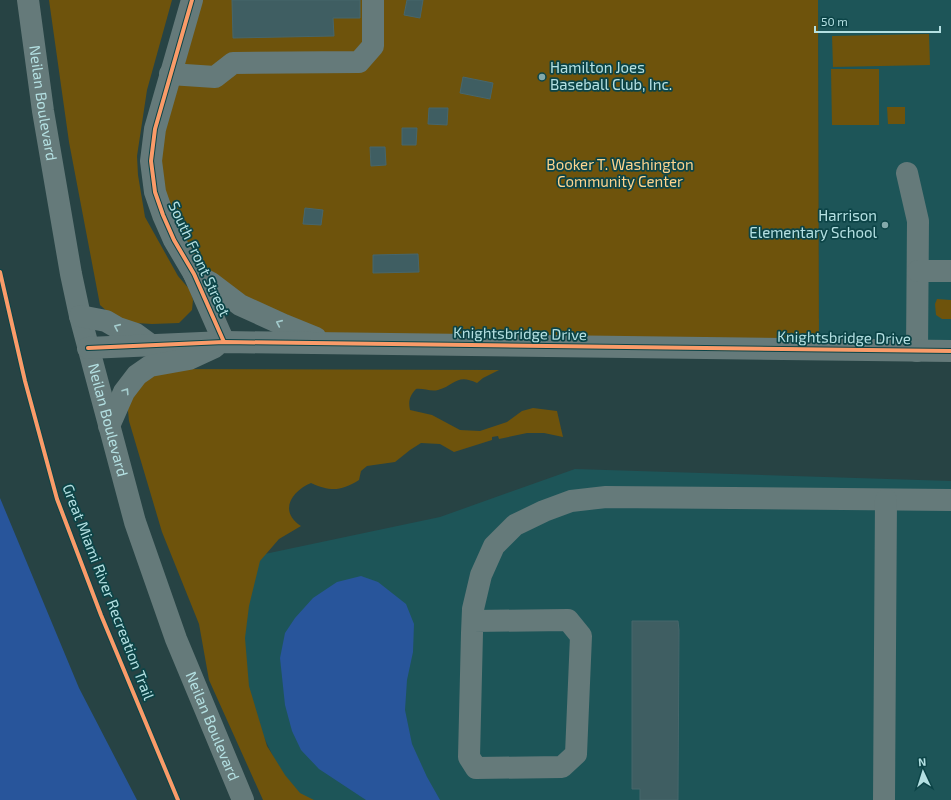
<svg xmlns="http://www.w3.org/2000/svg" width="951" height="800" font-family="'Exo 2',sans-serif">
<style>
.built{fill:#1d5558}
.green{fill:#6e530c}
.water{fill:#28559b}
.building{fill:#3f5e62;stroke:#47666b}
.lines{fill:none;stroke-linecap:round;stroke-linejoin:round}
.minor{stroke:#657a7a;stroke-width:22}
.cycleway-casing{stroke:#0c4447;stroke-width:6}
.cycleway{stroke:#fa9b69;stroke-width:4}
.oneway{stroke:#a4cccd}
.poi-dot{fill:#83a9ab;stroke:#0c4447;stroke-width:1.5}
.labels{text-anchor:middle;stroke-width:3.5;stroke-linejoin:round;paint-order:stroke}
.poi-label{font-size:15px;fill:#b4e0e2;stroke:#0c4447;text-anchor:start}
.street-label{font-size:15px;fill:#b4e0e2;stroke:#0c4447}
.park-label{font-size:15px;fill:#fdd48e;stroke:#0c4447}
</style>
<rect width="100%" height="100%" fill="#274344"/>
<g class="built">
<path d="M 818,0 L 951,0 L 951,351 L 819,349 Z"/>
<path d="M 575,469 L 951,481 L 951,800 L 294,800 L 223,652 L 203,567 L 440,517 Z"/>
</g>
<g class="green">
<path d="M 49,0 L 172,0 L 147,90 L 137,156 L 138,175 L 145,217 L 178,276 L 190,290 L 193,300 L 192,310 L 179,323 L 152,324 L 119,322 L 100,305 L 69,142 Z"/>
<path d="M 192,0 L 818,0 L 819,349 L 328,343 L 194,274 L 151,161 Z"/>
<path d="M 929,34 L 930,65 L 833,67 L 832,36 Z"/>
<path d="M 831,69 L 879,69 L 879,125 L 832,125 Z"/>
<path d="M 887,107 L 905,107 L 905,124 L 888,124 Z"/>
<path d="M 937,299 L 951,300 L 951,319 L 942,319 L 936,315 L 935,304 Z"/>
<path d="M 162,369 L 499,370 L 483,378 L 477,383 C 457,373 455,385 438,390 C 431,392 423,388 416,389 C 410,395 408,401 410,410 L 432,415 L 460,430 L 480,431 L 507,422 L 522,411 L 533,408 L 557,411 L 563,437 L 544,433 L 527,433 L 499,439 L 498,436 L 492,437 L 492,440 L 454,452 L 440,444 L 421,443 L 410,450 L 395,462 L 367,466 L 361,471 L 359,480 C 341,491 331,492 311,483 C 292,491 278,511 301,526 L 279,539 L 260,561 L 249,606 L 245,638 L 249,686 L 267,746 L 285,775 L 300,793 L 314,800 L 263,800 L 209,680 L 199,624 L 162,532 L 129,421 L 127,401 L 144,377 Z"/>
</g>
<g class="water">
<path d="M 0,498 L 79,688 L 137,800 L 0,800 Z"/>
<path d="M 361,576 L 378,582 L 406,604 L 414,624 L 413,652 L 407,680 L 405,710 L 412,744 L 427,777 L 440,800 L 366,800 L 319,769 L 301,750 L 292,731 L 285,705 L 280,658 L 285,633 L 295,618 L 313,598 L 337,582 Z"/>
</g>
<g class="building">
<path d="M 232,0 L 360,0 L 360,18 L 333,18 L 334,36 L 233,38 Z"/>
<path d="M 407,0 L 423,0 L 420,18 L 404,15 Z"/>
<path d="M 463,77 L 493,83 L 490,99 L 460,93 Z"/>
<path d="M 429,108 L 448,108 L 447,125 L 428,124 Z"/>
<path d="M 402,128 L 417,128 L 416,145 L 402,145 Z"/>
<path d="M 370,147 L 385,147 L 386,165 L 371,166 Z"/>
<path d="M 305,208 L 323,210 L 321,225 L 303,224 Z"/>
<path d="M 418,254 L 419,272 L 373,273 L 373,255 Z"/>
<path d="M 632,621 L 678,621 L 679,630 L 678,800 L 640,800 L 640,789 L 632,789 Z"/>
</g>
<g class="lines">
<g class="minor">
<path id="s1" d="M 28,0 L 43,111 L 71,274 L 80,316 L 135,522 L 176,639 L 243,800"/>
<path d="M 192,0 L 155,129 L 151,161 L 155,192 L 163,215 L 174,240 L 194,274 L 224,342"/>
<path d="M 170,74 L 215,77 L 233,63 L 359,62 L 373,46 L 373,0"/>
<path d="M 907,173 L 918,221 L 917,351"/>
<path d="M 918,271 L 951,271"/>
<path d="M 194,274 L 211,283 L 240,305 L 284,325 L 316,338"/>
<path d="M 80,316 L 106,321 L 118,328 L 136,334 L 151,345"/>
<path d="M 88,348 L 224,342 L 951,351"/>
<path d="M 109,426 L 124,392 L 137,375 L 150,366 L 189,359 L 215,347"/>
<path d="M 473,621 L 568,620 L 581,636 L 576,754 L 562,767 L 476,768 L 469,757 L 472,633 L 473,609 L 481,575 L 494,546 L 515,525 L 544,511 L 571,501 L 606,497 L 951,500"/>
<path d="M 884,800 L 886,500"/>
</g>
<defs>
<g id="cycleway">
<path d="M 192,0 L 155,129 L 151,161 L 155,192 L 163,215 L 174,240 L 194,274 L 224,342"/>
<path d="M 0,272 L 25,381 L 57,499 L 101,615 L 178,800"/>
<path d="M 88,348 L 224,342 L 951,351"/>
</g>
</defs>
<use href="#cycleway" class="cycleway-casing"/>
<use href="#cycleway" class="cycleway"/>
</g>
<defs><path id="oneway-chevron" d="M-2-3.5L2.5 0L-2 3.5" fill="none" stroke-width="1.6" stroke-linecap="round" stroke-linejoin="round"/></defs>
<g class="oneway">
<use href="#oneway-chevron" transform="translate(279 323) rotate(-156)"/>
<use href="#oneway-chevron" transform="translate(117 327) rotate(-156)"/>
<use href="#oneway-chevron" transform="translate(126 391) rotate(-57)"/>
</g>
<g class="poi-dot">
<circle cx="542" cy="77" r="4"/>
<circle cx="885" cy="225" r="4"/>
</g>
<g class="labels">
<g class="poi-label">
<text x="550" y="73">Hamilton Joes<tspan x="550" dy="17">Baseball Club, Inc.</tspan></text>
<text x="877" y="221" text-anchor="end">Harrison<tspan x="877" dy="17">Elementary School</tspan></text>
</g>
<g class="street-label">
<text dy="5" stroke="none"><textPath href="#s1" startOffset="104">Neilan Boulevard</textPath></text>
<text transform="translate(199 259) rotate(65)" y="5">South Front Street</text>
<text transform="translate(520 334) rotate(1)" y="5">Knightsbridge Drive</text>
<text transform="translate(844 338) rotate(1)" y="5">Knightsbridge Drive</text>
<text dy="5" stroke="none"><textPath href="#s1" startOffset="428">Neilan Boulevard</textPath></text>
<text transform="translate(108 592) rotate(69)" y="5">Great Miami River Recreation Trail</text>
<text dy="5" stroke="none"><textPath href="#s1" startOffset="752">Neilan Boulevard</textPath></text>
</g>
<g class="park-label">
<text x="620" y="170">Booker T. Washington<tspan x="620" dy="17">Community Center</tspan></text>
</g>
</g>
<g transform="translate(923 772) rotate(356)" stroke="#0c4447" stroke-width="3" paint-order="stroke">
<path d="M0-3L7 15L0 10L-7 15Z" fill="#b4e0e2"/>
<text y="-6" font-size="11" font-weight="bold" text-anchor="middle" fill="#b4e0e2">N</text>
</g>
<path d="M815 26v6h125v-6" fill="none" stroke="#b4e0e2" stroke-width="2"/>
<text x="821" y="26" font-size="12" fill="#b4e0e2" stroke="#0c4447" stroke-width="3" paint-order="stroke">50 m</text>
</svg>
